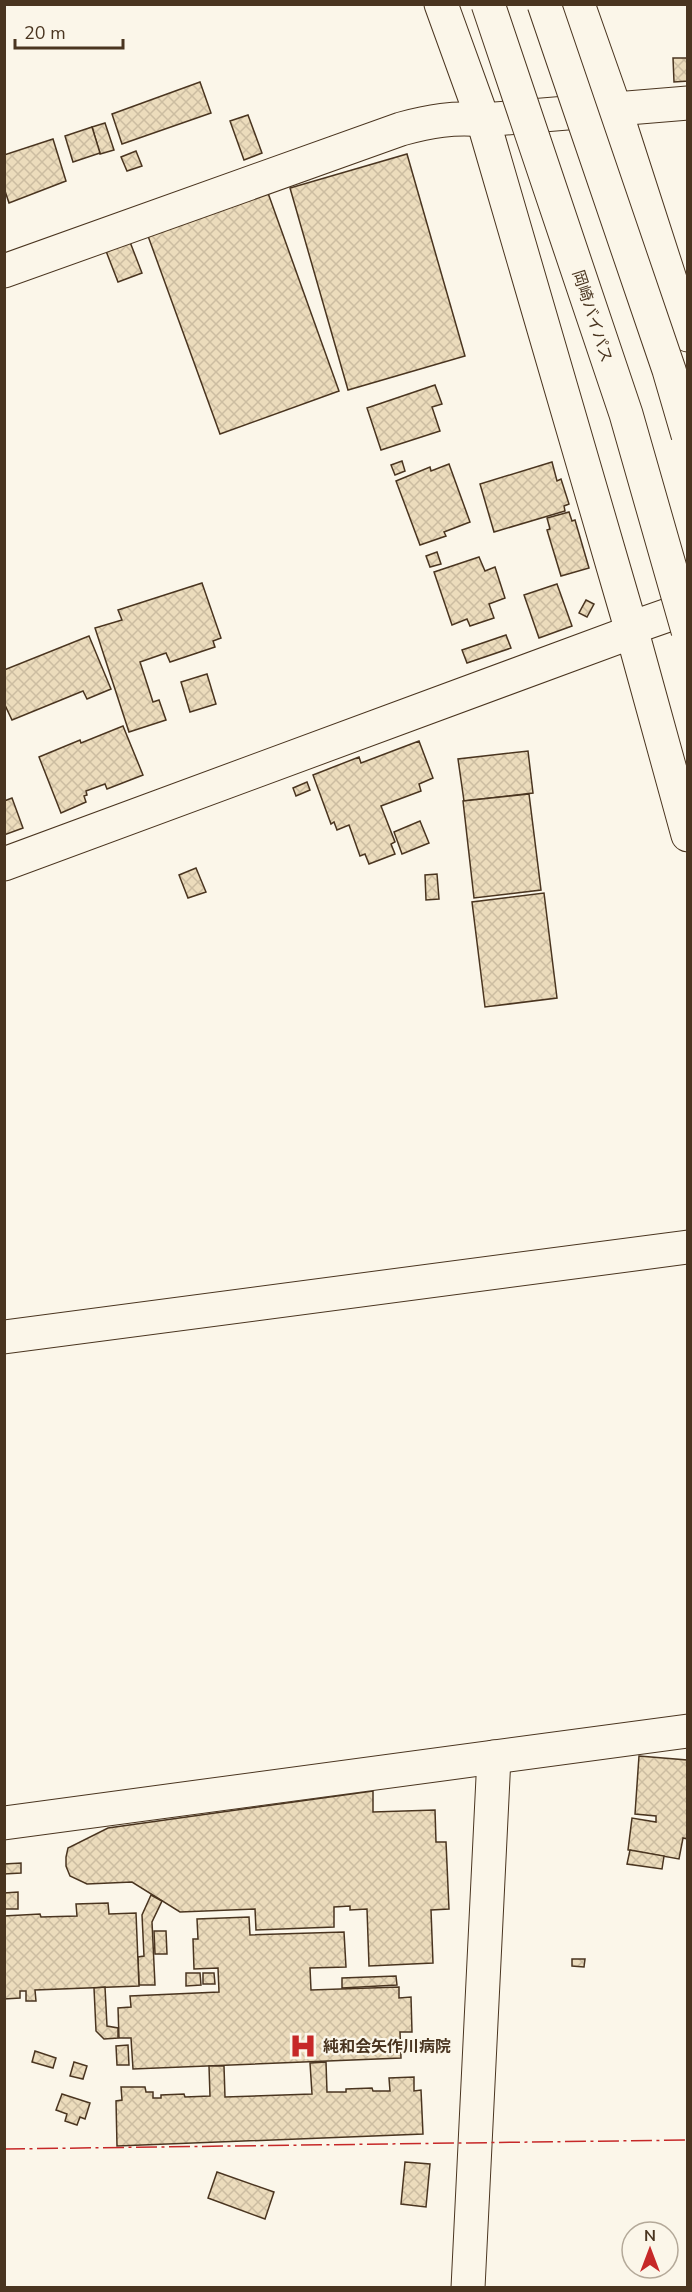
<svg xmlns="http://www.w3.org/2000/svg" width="692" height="2292" font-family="'Nunito Sans','Noto Sans JP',sans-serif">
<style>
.building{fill:url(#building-cross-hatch);stroke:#4a3520;stroke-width:1.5}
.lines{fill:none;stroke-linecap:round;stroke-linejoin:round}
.minor-casing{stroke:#4a3520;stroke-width:35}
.minor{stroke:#fbf6e9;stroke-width:33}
.highway-bridge-casing{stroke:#4a3520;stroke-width:35;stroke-linecap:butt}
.highway-bridge{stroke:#fbf6e9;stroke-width:33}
.power{stroke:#c62828;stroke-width:1.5;stroke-dasharray:21 4.5 3 4.5;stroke-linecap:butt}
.labels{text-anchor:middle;stroke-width:4.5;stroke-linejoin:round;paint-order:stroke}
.street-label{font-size:16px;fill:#4a3520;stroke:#fbf6e9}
.poi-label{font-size:16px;font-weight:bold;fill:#4a3520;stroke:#fbf6e9;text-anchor:start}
</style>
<defs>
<pattern id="building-cross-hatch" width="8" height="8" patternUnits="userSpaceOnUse" patternTransform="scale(1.5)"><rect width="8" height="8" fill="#ecdcbc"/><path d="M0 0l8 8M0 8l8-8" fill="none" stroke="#ccbda1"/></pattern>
</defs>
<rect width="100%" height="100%" fill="#fbf6e9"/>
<g class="building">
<path d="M 673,58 L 688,58 L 688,81 L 674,82 Z"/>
<path d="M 200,82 L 211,113 L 122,144 L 112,114 Z"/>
<path d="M 248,115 L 262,153 L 244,160 L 230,121 Z"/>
<path d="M 105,123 L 114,150 L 100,154 L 92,127 Z"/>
<path d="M 92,127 L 100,153 L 73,162 L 65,136 Z"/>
<path d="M 53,139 L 66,181 L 9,203 L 4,188 L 4,155 Z"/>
<path d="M 136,151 L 142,166 L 127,171 L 121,157 Z"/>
<path d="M 407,154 L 465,356 L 348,390 L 290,188 Z"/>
<path d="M 268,193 L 339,391 L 220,434 L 148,236 Z"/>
<path d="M 130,242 L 142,273 L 118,282 L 106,251 Z"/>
<path d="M 435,385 L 442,404 L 432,407 L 440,431 L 381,450 L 367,408 Z"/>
<path d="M 402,461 L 405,471 L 395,475 L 391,465 Z"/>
<path d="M 552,462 L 557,481 L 561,479 L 569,504 L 564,506 L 565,511 L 494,532 L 480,484 Z"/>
<path d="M 449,464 L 470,522 L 444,532 L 446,536 L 420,545 L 396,481 L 430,467 L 431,471 Z"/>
<path d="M 569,512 L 572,521 L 575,520 L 589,568 L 561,576 L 547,530 L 550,529 L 547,518 Z"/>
<path d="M 437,552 L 441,564 L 430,567 L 426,556 Z"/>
<path d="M 479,557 L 485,571 L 495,567 L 505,598 L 489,604 L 494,618 L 470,626 L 467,619 L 452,625 L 434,572 Z"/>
<path d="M 202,583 L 221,638 L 213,641 L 215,647 L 170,662 L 166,653 L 140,662 L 153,702 L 159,700 L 166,720 L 129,732 L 95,628 L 122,620 L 118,610 Z"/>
<path d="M 557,584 L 572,626 L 539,638 L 524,595 Z"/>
<path d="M 586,600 L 594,604 L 587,617 L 579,613 Z"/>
<path d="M 506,635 L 511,648 L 467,663 L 462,650 Z"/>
<path d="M 89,636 L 111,689 L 87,699 L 83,691 L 12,720 L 4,703 L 4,670 Z"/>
<path d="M 207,674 L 216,704 L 190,712 L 181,682 Z"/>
<path d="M 123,726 L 143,775 L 107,789 L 105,784 L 86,791 L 87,795 L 84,796 L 86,802 L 61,813 L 39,757 L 80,740 L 81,743 Z"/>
<path d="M 419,741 L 433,778 L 419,784 L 421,791 L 381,806 L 395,842 L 391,844 L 395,854 L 369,864 L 365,854 L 360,856 L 349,825 L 337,830 L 334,822 L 331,824 L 313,775 L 359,757 L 361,763 Z"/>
<path d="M 528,751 L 533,793 L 464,801 L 458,759 Z"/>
<path d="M 307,782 L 310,790 L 296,796 L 293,788 Z"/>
<path d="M 529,794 L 541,890 L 474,898 L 463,801 Z"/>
<path d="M 12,798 L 23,828 L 4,835 L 4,801 Z"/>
<path d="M 420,821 L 429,843 L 402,854 L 394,832 Z"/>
<path d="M 196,868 L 206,892 L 188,898 L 179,875 Z"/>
<path d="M 437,874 L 439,899 L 426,900 L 425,875 Z"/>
<path d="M 544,893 L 557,998 L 485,1007 L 472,902 Z"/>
<path d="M 639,1756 L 687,1760 L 688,1839 L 683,1838 L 679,1859 L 628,1850 L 632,1818 L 656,1822 L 656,1816 L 635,1814 Z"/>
<path d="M 373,1791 L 373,1812 L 435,1810 L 436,1842 L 446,1842 L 449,1909 L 431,1910 L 433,1963 L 369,1966 L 367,1909 L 350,1910 L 350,1906 L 334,1907 L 334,1927 L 256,1930 L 255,1909 L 180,1912 L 132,1882 L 87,1884 L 70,1876 L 66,1866 L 66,1857 L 68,1848 L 108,1828 Z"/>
<path d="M 630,1850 L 664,1856 L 662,1869 L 627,1864 Z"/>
<path d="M 21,1863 L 21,1873 L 4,1874 L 4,1864 Z"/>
<path d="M 18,1892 L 18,1909 L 4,1909 L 4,1893 Z"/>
<path d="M 151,1895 L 162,1901 L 152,1922 L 155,1985 L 139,1985 L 138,1957 L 144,1956 L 142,1915 Z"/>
<path d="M 108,1903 L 109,1914 L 136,1913 L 139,1986 L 35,1990 L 36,2001 L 26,2001 L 26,1991 L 20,1991 L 20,1998 L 4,1999 L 4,1916 L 40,1914 L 41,1917 L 77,1916 L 76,1904 Z"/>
<path d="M 249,1917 L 250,1935 L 344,1932 L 346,1967 L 310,1968 L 311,1990 L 399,1987 L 399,1998 L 411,1997 L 412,2032 L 400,2032 L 401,2058 L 133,2069 L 131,2038 L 119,2038 L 118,2008 L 131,2007 L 130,1996 L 219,1992 L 218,1968 L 194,1969 L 193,1939 L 198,1939 L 197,1919 Z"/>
<path d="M 154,1931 L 166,1931 L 167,1954 L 155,1954 Z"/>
<path d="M 572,1959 L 585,1959 L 584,1967 L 572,1966 Z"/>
<path d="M 186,1973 L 200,1973 L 201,1985 L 186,1986 Z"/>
<path d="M 203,1973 L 214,1973 L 215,1984 L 203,1984 Z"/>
<path d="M 396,1976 L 397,1985 L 342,1988 L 342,1978 Z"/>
<path d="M 105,1987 L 107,2026 L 118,2028 L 118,2038 L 104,2039 L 96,2031 L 94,1988 Z"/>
<path d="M 128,2045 L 129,2065 L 117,2065 L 116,2046 Z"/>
<path d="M 35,2051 L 56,2058 L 53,2068 L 32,2062 Z"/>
<path d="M 74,2062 L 87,2066 L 83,2079 L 70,2076 Z"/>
<path d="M 326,2062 L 327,2092 L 346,2092 L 346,2089 L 372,2088 L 373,2091 L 390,2091 L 389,2078 L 414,2077 L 414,2091 L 421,2090 L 423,2134 L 117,2146 L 116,2101 L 122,2100 L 121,2087 L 145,2087 L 146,2092 L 153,2092 L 153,2098 L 161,2098 L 161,2095 L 184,2094 L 185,2097 L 210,2096 L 209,2066 L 224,2066 L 225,2097 L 312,2094 L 310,2063 Z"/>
<path d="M 62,2094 L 90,2103 L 85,2119 L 80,2117 L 77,2125 L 65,2121 L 67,2114 L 56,2110 Z"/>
<path d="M 405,2162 L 430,2164 L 426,2207 L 401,2204 Z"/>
<path d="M 217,2172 L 274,2192 L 265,2219 L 208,2198 Z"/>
</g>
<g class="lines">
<defs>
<g id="minor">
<path d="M 441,4 L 483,120 L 631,628 L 688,835"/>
<path d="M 578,4 L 615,109 L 688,335"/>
<path d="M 4,271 L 401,129 C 430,121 454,117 483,120 L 688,103"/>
<path d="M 4,864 L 621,636 L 631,628 L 688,608"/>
<path d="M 4,1337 L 688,1247"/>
<path d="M 4,1823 L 688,1731"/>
<path d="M 468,2288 L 494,1757"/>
</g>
</defs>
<use href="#minor" class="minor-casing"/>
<use href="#minor" class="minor"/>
<defs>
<g id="highway-bridge">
<path d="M 488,4 L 626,414 L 688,631"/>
<path d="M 544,4 L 669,370 L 688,435"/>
</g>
</defs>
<use href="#highway-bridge" class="highway-bridge-casing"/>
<use href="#highway-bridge" class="highway-bridge"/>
<path class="power" d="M 4,2149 L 688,2140"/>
</g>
<defs>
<symbol id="hospital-bare" viewBox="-9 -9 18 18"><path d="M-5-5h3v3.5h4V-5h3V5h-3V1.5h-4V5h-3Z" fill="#c62828" stroke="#fbf6e9" stroke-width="2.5" paint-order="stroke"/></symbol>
</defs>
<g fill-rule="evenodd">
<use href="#hospital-bare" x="284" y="2027" width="38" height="38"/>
</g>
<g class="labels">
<g class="street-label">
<text transform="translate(593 316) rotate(72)" y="6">岡崎バイパス</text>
</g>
<g class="poi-label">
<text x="323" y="2052">純和会矢作川病院</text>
</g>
</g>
<rect width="692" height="2292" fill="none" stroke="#4a3520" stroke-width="12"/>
<g transform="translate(650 2250)"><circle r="28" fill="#fbf6e9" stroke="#b4a999" stroke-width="1.5"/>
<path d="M0-4.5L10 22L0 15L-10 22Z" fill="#c62828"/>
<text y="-9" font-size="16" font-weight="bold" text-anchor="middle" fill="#4a3520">N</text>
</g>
<path d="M15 39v9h108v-9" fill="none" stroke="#4a3520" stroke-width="3"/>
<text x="24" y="39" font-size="18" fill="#4a3520" stroke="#fbf6e9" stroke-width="4.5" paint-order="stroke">20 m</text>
</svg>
